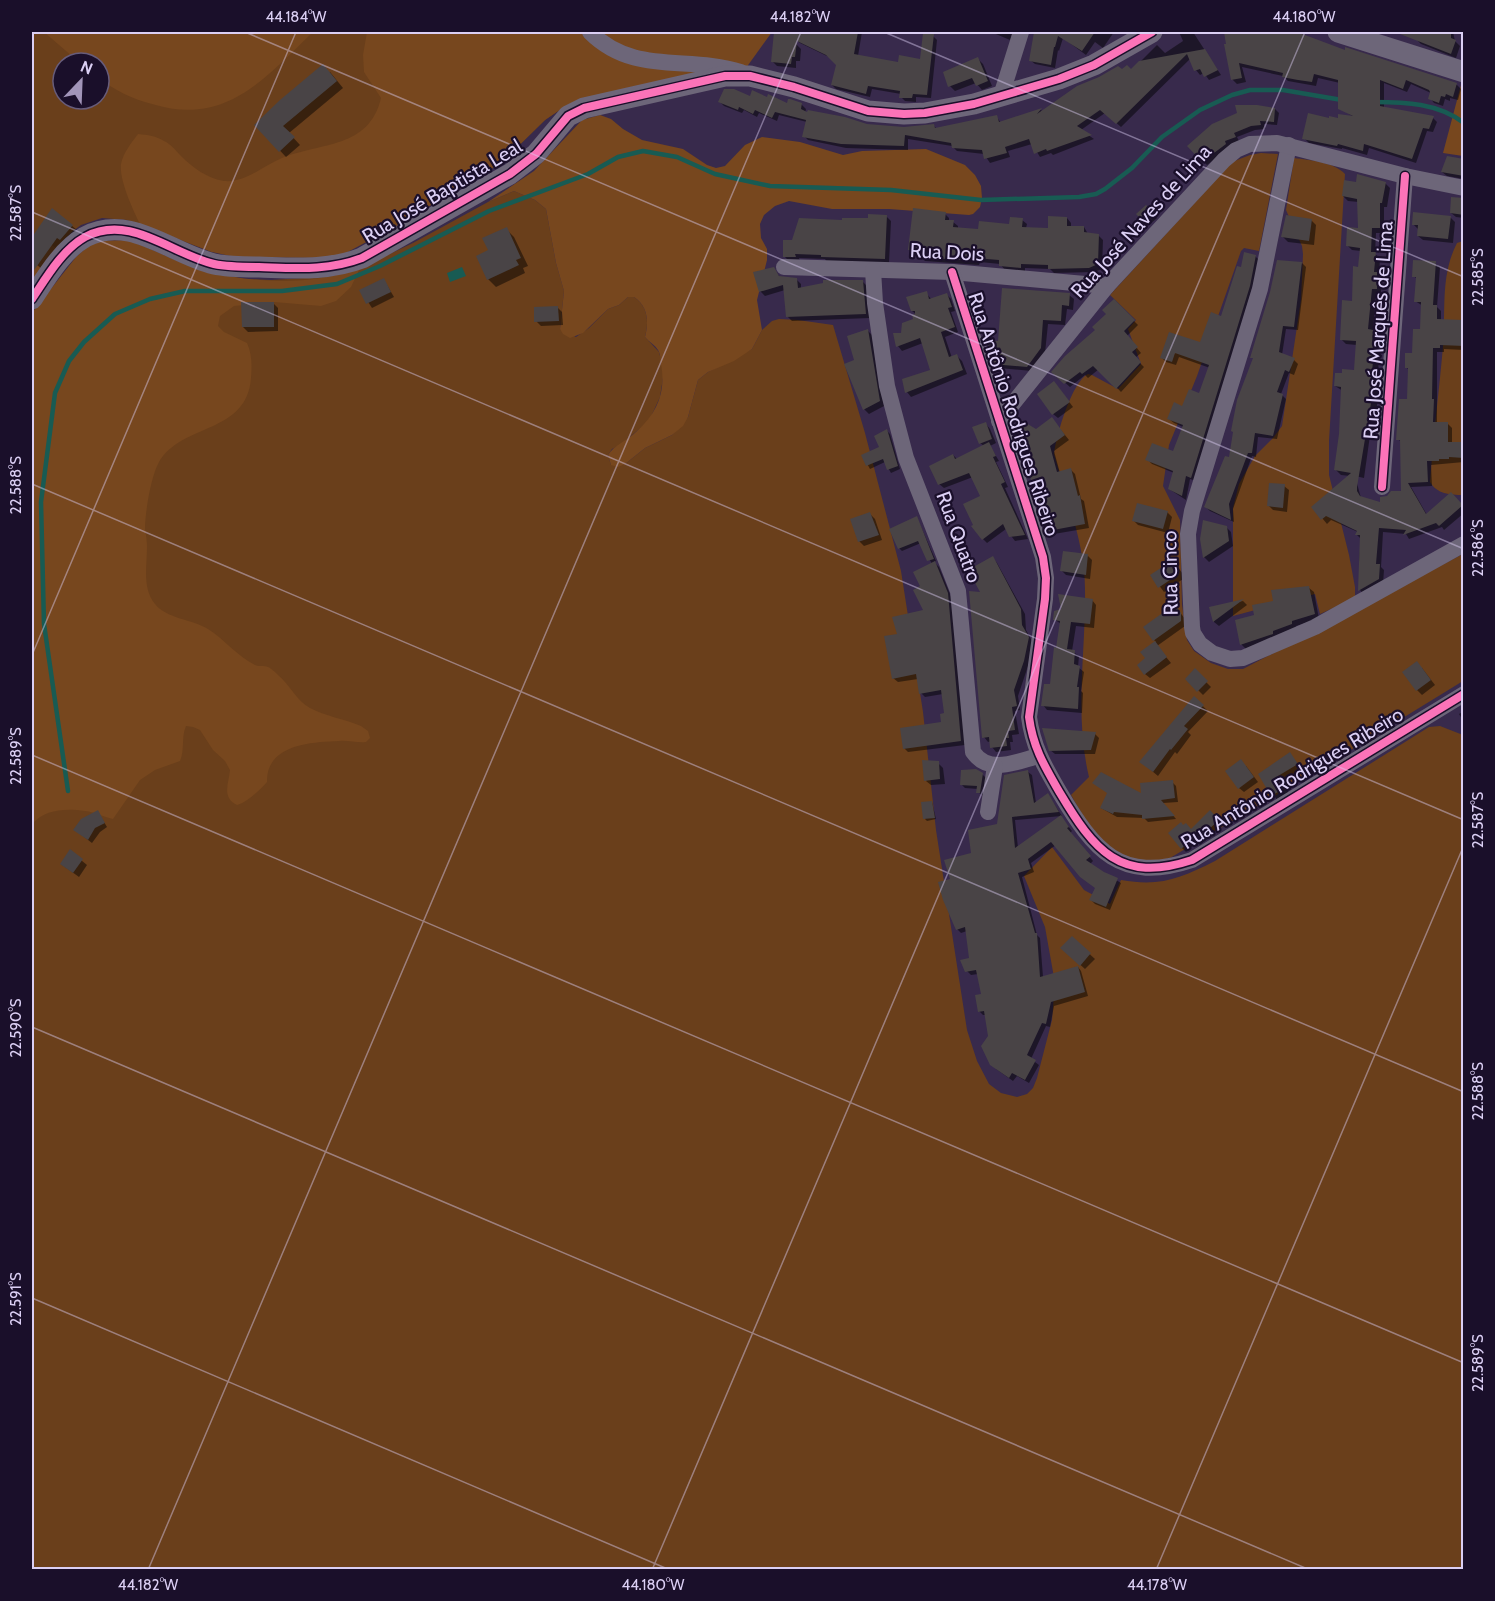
<svg xmlns="http://www.w3.org/2000/svg" width="1495" height="1601" font-family="Cabin,sans-serif">
<style>
.green{fill:#6a3f1b;fill-rule:evenodd}
.forest{fill:#77471e}
.water{fill:#185b53}
.shadow{fill:#0007}
.lines{fill:none;stroke-linecap:round;stroke-linejoin:round}
.stream{stroke:#185b53;stroke-width:4.5}
.building{fill:#494446}
.minor{stroke:#6d6679;stroke-width:16}
.tertiary{stroke:#6d6679;stroke-width:21}
.cycleway-casing{stroke:#1a0f2a;stroke-width:11}
.cycleway{stroke:#fb73b8;stroke-width:8}
.ticks{fill:none;stroke:#dbcff4;stroke-width:1.5;stroke-opacity:0.45}
.labels{text-anchor:middle;stroke-width:4.5;stroke-linejoin:round;paint-order:stroke}
.street-label{font-size:20px;fill:#dbcff4;stroke:#1a0f2a}
.neatline{fill:none;stroke:#dbcff4;stroke-width:2}
.ticks-label{font-size:15px;text-anchor:middle;fill:#dbcff4}
</style>
<rect width="100%" height="100%" fill="#382a4c"/>
<g class="green">
<path d="M 32,32 L 772,32 L 564,107 L 545,120 L 501,163 L 369,242 L 212,252 L 127,220 L 102,218 L 81,225 L 73,231 L 61,243 L 32,282 ZM 63,63 L 99,63 L 99,99 L 63,99 Z"/>
<path d="M 1261,153 L 1278,154 L 1259,251 L 1244,248 L 1241,251 L 1197,376 L 1169,445 L 1163,486 L 1180,520 L 1182,605 L 1187,640 L 1194,651 L 1211,663 L 1228,669 L 1243,669 L 1463,554 L 1463,681 L 1305,778 L 1170,858 L 1149,863 L 1115,854 L 1087,823 L 1071,795 L 1089,777 C 1074,715 1086,652 1085,589 C 1085,544 1066,497 1054,454 C 1056,436 1072,381 1088,374 L 1092,375 L 1118,389 L 1141,364 L 1128,329 L 1136,320 L 1110,295 L 1232,162 L 1250,155 Z"/>
<path d="M 1294,158 C 1310,160 1334,162 1345,174 L 1329,441 L 1329,475 L 1349,555 L 1355,587 L 1355,598 L 1320,614 L 1315,594 L 1233,616 L 1233,508 L 1239,484 L 1255,456 L 1273,438 L 1282,426 L 1301,300 L 1303,254 L 1302,246 L 1286,210 Z"/>
<path d="M 514,191 L 535,200 L 546,209 L 556,263 L 564,291 L 560,329 L 576,337 L 589,328 L 608,309 L 619,305 L 628,297 L 634,297 C 648,306 649,322 645,337 L 659,352 L 664,371 L 660,397 L 649,421 L 620,445 L 612,449 L 608,455 L 611,465 L 625,464 L 645,448 L 672,435 L 688,417 L 698,380 L 708,372 L 752,349 L 762,330 L 772,321 L 779,319 L 798,320 L 833,325 L 865,433 L 901,571 L 923,712 L 936,830 L 967,1030 L 977,1061 L 989,1084 L 1001,1093 L 1017,1097 L 1027,1094 L 1033,1088 L 1037,1078 L 1052,1020 L 1055,983 L 1045,927 L 1024,876 L 1052,847 L 1084,890 L 1110,904 L 1121,880 C 1161,887 1181,878 1215,861 L 1429,727 L 1440,726 L 1463,735 L 1463,1569 L 32,1570 L 32,313 L 45,296 L 209,272 L 244,279 L 271,280 L 339,276 L 360,268 L 413,243 L 488,202 Z"/>
<path d="M 1463,241 L 1463,495 C 1450,495 1437,494 1430,482 C 1433,437 1439,392 1443,347 C 1446,311 1440,276 1457,243 Z"/>
</g>
<g class="forest">
<path d="M 44,32 L 313,32 C 265,78 226,127 152,104 C 133,99 115,91 99,78 L 99,63 L 80,63 Z"/>
<path d="M 367,32 L 585,32 L 595,42 L 726,71 L 564,107 L 545,120 L 501,163 L 396,226 L 344,254 L 323,258 L 235,257 L 212,252 L 140,224 C 133,210 119,180 121,164 C 123,153 132,142 138,134 C 148,135 156,136 164,141 C 171,144 176,151 181,156 C 192,167 208,179 224,181 C 246,183 264,165 282,158 C 321,142 369,149 381,98 L 364,72 L 363,55 Z"/>
<path d="M 598,32 L 772,32 L 746,68 L 633,52 Z"/>
<path d="M 1461,85 L 1464,86 L 1463,156 L 1443,153 Z"/>
<path d="M 600,115 L 611,119 L 623,129 L 642,140 L 683,149 L 707,165 L 716,168 L 725,166 L 745,145 L 762,137 L 800,142 L 843,155 L 862,151 L 926,149 L 965,165 L 975,175 L 981,186 L 982,198 L 980,207 L 973,214 L 969,215 L 889,209 L 832,209 L 789,201 L 775,206 L 764,215 L 760,224 L 761,238 L 767,249 L 767,260 L 757,300 L 762,330 L 752,349 L 734,361 L 708,372 L 698,380 L 688,417 L 683,426 L 672,435 L 645,448 L 625,464 L 618,467 L 611,465 L 608,455 C 614,445 628,440 637,431 C 658,412 666,391 661,364 C 660,359 661,355 658,350 C 655,345 649,342 645,337 C 649,322 648,306 634,297 L 628,297 L 619,305 L 608,309 L 583,333 L 570,338 L 563,334 L 560,329 L 564,291 L 556,263 L 546,209 L 535,200 L 514,191 L 488,202 L 534,171 L 582,120 Z"/>
<path d="M 32,232 L 56,248 L 32,282 Z"/>
<path d="M 129,240 C 155,250 184,266 210,272 C 258,284 314,285 360,268 L 351,287 L 336,301 L 321,306 L 274,302 L 234,306 L 220,316 L 218,326 L 224,332 L 247,343 C 252,354 252,365 251,378 C 247,434 182,423 159,462 C 151,476 145,513 145,529 C 146,535 147,541 147,547 C 147,566 142,588 155,604 C 167,619 192,619 208,629 C 224,639 237,656 255,665 C 259,667 264,665 268,667 C 271,668 276,673 278,675 C 290,685 296,700 310,708 C 325,716 344,719 361,726 L 368,731 L 370,738 L 366,742 C 357,743 348,740 339,741 C 310,742 266,745 267,782 C 260,790 247,802 237,805 C 221,797 229,783 230,770 L 225,761 L 213,750 L 200,730 L 193,727 L 186,726 C 181,737 185,750 180,761 L 155,770 L 140,780 L 113,819 C 103,817 95,812 85,811 C 66,808 45,809 32,824 L 32,313 L 76,257 L 94,241 Z"/>
</g>
<path class="water" d="M 462,267 L 466,276 L 450,282 L 447,273 Z"/>
<g class="shadow">
<path d="M 799,32 L 862,32 L 858,56 L 899,64 L 921,60 L 933,36 L 937,40 L 931,98 L 916,97 L 916,102 L 905,101 L 901,97 L 901,94 L 872,89 L 870,97 L 836,89 L 832,85 L 838,65 L 831,58 L 800,43 L 796,39 Z"/>
<path d="M 991,32 L 1013,32 L 1010,40 Z"/>
<path d="M 1037,32 L 1114,32 L 1103,48 L 1095,42 L 1086,55 L 1063,38 L 1059,51 L 1058,50 L 1055,68 L 1035,64 L 1030,60 Z"/>
<path d="M 1179,32 L 1193,32 L 1221,75 L 1209,80 L 1204,73 L 1200,75 L 1196,70 L 1191,58 L 1121,127 L 1105,113 L 1081,130 L 1094,139 L 1053,155 L 1051,153 L 1040,157 L 1032,144 L 1008,151 L 1010,157 L 990,163 L 984,154 L 957,151 L 952,146 L 908,139 L 908,150 L 846,148 L 808,140 L 804,136 L 807,122 L 779,115 L 777,121 L 759,113 L 757,117 L 744,110 L 742,113 L 724,106 L 720,102 L 801,104 L 806,109 L 805,113 L 866,125 L 904,128 L 934,126 L 937,129 L 996,116 L 1001,123 L 1041,110 L 1043,112 L 1122,71 L 1131,71 L 1157,45 L 1165,53 L 1183,41 Z"/>
<path d="M 1225,32 L 1296,32 L 1346,52 L 1457,85 L 1461,89 L 1458,100 L 1450,98 L 1450,101 L 1445,99 L 1443,106 L 1434,103 L 1430,98 L 1431,93 L 1411,84 L 1407,92 L 1384,83 L 1384,108 L 1433,118 L 1437,122 L 1433,132 L 1427,131 L 1416,163 L 1369,148 L 1367,155 L 1342,148 L 1342,149 L 1309,143 L 1304,138 L 1330,119 L 1352,116 L 1340,108 L 1340,83 L 1318,78 L 1316,86 L 1288,81 L 1283,76 L 1242,67 L 1246,82 L 1237,84 L 1232,79 Z"/>
<path d="M 1409,32 L 1453,32 L 1455,41 L 1460,46 L 1456,58 L 1421,44 Z"/>
<path d="M 796,44 L 801,49 L 800,61 L 796,61 L 796,68 L 777,66 L 773,62 Z"/>
<path d="M 978,59 L 983,64 L 992,86 L 982,90 L 976,83 L 955,91 L 950,86 Z"/>
<path d="M 330,72 L 343,88 L 289,133 L 300,145 L 286,157 L 256,125 Z"/>
<path d="M 1275,109 L 1279,113 L 1277,125 L 1264,124 L 1265,129 L 1255,130 L 1237,137 L 1239,141 L 1207,165 L 1189,146 Z"/>
<path d="M 1464,161 L 1464,179 L 1447,176 L 1442,172 Z"/>
<path d="M 1357,183 L 1385,183 L 1390,188 L 1387,207 L 1384,207 L 1384,233 L 1376,233 L 1375,254 L 1380,258 L 1379,276 L 1381,278 L 1381,293 L 1376,293 L 1373,331 L 1377,336 L 1377,348 L 1379,350 L 1377,407 L 1374,407 L 1364,478 L 1355,476 L 1361,498 L 1382,504 L 1403,493 L 1402,443 L 1398,439 L 1408,401 L 1409,370 L 1407,368 L 1422,331 L 1423,306 L 1415,301 L 1417,279 L 1414,276 L 1435,263 L 1440,267 L 1437,307 L 1441,311 L 1441,321 L 1464,322 L 1464,350 L 1444,349 L 1444,352 L 1437,352 L 1437,423 L 1448,424 L 1452,428 L 1452,447 L 1464,457 L 1464,462 L 1431,465 L 1432,486 L 1411,487 L 1427,515 L 1451,494 L 1464,506 L 1464,513 L 1444,530 L 1442,527 L 1409,539 L 1406,534 L 1383,532 L 1381,567 L 1384,570 L 1383,584 L 1364,595 L 1360,590 L 1362,564 L 1359,561 L 1361,539 L 1357,535 L 1358,532 L 1331,520 L 1327,524 L 1313,507 L 1350,476 L 1341,475 L 1336,470 L 1341,434 L 1343,391 L 1335,386 L 1355,371 L 1357,345 L 1346,344 L 1341,339 L 1353,303 L 1361,251 L 1352,250 L 1347,245 L 1359,229 L 1359,202 L 1348,201 L 1343,196 Z"/>
<path d="M 1464,200 L 1464,218 L 1456,217 L 1451,213 Z"/>
<path d="M 1146,207 L 1157,218 L 1149,225 L 1138,214 Z"/>
<path d="M 52,210 L 77,230 L 42,269 L 32,261 L 34,253 L 32,251 L 32,240 Z"/>
<path d="M 945,214 L 949,218 L 949,221 L 953,222 L 958,226 L 958,229 L 980,231 L 1010,226 L 1022,220 L 1027,224 L 1026,228 L 1049,229 L 1067,218 L 1071,223 L 1071,227 L 1084,227 L 1088,234 L 1098,235 L 1103,240 L 1102,269 L 1094,272 L 1054,273 L 1050,269 L 1025,268 L 1025,271 L 1005,270 L 1000,264 L 980,262 L 979,265 L 925,261 L 920,254 L 914,254 L 910,249 Z"/>
<path d="M 886,216 L 891,221 L 889,263 L 827,262 L 825,259 L 799,258 L 800,261 L 789,261 L 784,256 L 793,241 L 843,221 Z"/>
<path d="M 1450,217 L 1455,222 L 1453,243 L 1423,240 L 1418,236 L 1419,230 L 1413,224 Z"/>
<path d="M 1311,220 L 1316,225 L 1314,245 L 1288,242 L 1283,237 Z"/>
<path d="M 506,229 L 514,237 L 528,266 L 523,268 L 525,273 L 496,287 L 488,279 L 490,251 Z"/>
<path d="M 1255,256 L 1260,261 L 1196,481 L 1190,479 L 1186,500 L 1169,489 L 1174,473 L 1152,464 L 1147,459 L 1174,453 L 1183,427 L 1174,423 L 1169,419 L 1200,395 L 1210,368 L 1179,357 L 1176,365 L 1166,362 L 1162,358 L 1201,344 L 1222,318 L 1242,268 Z"/>
<path d="M 1302,263 L 1306,267 L 1298,330 L 1286,329 L 1282,355 L 1294,360 L 1298,364 L 1294,375 L 1289,373 L 1281,394 L 1286,399 L 1277,439 L 1258,437 L 1256,457 L 1252,456 L 1233,509 L 1234,522 L 1210,511 L 1206,507 L 1230,460 L 1254,359 L 1252,357 Z"/>
<path d="M 773,269 L 781,278 L 796,279 L 801,284 L 801,289 L 862,281 L 867,286 L 870,318 L 792,321 L 787,316 L 785,290 L 765,296 L 760,291 Z"/>
<path d="M 384,280 L 394,297 L 372,308 L 361,291 Z"/>
<path d="M 926,293 L 932,300 L 947,295 L 951,299 L 955,311 L 951,312 L 958,332 L 945,337 L 952,358 L 957,356 L 962,361 L 967,374 L 911,397 L 907,392 L 932,371 L 923,343 L 902,351 L 898,346 L 895,334 L 903,335 L 915,320 L 917,315 L 912,311 Z"/>
<path d="M 1069,295 L 1074,299 L 1073,310 L 1067,309 L 1065,325 L 1048,324 L 1045,353 L 1032,371 L 999,368 L 994,363 L 1000,343 Z"/>
<path d="M 1114,301 L 1138,325 L 1127,336 L 1141,353 L 1135,358 L 1144,367 L 1121,392 L 1099,369 L 1088,378 L 1085,375 L 1070,387 L 1053,372 L 1097,330 Z"/>
<path d="M 273,303 L 278,308 L 278,331 L 248,332 L 243,327 Z"/>
<path d="M 557,307 L 562,312 L 563,325 L 541,326 L 536,321 Z"/>
<path d="M 868,331 L 872,335 L 884,406 L 869,414 L 864,409 L 846,365 L 856,361 Z"/>
<path d="M 1058,387 L 1073,407 L 1058,418 L 1053,414 Z"/>
<path d="M 1052,419 L 1069,440 L 1054,451 L 1060,473 L 1071,470 L 1075,474 L 1081,499 L 1084,501 L 1089,528 L 1054,534 L 1049,530 L 1046,511 L 1040,508 L 1036,431 Z"/>
<path d="M 986,424 L 990,429 L 996,443 L 990,446 L 999,461 L 996,462 L 1008,487 L 1005,488 L 1028,539 L 1015,541 L 1006,529 L 987,543 L 983,539 L 982,497 L 973,477 L 944,488 L 939,484 L 953,455 L 957,459 L 984,446 L 980,443 Z"/>
<path d="M 887,431 L 890,434 L 900,469 L 891,473 L 885,462 L 870,469 L 863,456 L 881,448 Z"/>
<path d="M 1284,486 L 1289,490 L 1287,512 L 1273,510 L 1269,506 Z"/>
<path d="M 1167,512 L 1172,517 L 1168,533 L 1138,525 L 1134,521 Z"/>
<path d="M 870,514 L 875,519 L 882,540 L 864,546 L 859,541 Z"/>
<path d="M 917,518 L 936,561 L 934,562 L 939,567 L 952,599 L 965,745 L 908,752 L 904,748 L 943,723 L 946,714 L 943,694 L 925,697 L 921,693 L 918,679 L 898,682 L 893,678 L 898,636 L 925,611 L 922,587 L 932,564 L 921,543 L 902,551 L 899,548 Z"/>
<path d="M 1226,527 L 1231,532 L 1233,546 L 1209,562 L 1204,557 L 1202,539 Z"/>
<path d="M 1088,556 L 1092,560 L 1090,579 L 1066,575 L 1062,571 Z"/>
<path d="M 993,558 L 997,563 L 1025,614 L 1026,630 L 1033,643 L 1028,666 L 1018,696 L 1020,710 L 1015,711 L 1019,734 L 1012,735 L 1013,742 L 1010,742 L 1011,750 L 996,752 L 992,747 L 991,741 L 988,742 L 984,737 L 982,593 Z"/>
<path d="M 1173,561 L 1183,574 L 1183,579 L 1164,592 L 1152,576 Z"/>
<path d="M 1309,588 L 1314,592 L 1319,619 L 1296,626 L 1296,628 L 1246,649 L 1241,644 L 1256,616 L 1275,602 Z"/>
<path d="M 1092,600 L 1096,605 L 1094,628 L 1076,626 L 1072,651 L 1079,656 L 1078,667 L 1084,672 L 1081,691 L 1083,693 L 1082,713 L 1047,710 L 1043,705 L 1051,686 L 1061,624 L 1054,619 Z"/>
<path d="M 1243,601 L 1247,605 L 1219,626 L 1214,622 L 1211,608 Z"/>
<path d="M 1179,611 L 1185,619 L 1185,626 L 1157,646 L 1171,663 L 1150,678 L 1145,674 L 1147,658 L 1143,652 L 1156,642 L 1154,640 Z"/>
<path d="M 1422,668 L 1435,685 L 1422,695 L 1417,690 Z"/>
<path d="M 1195,671 L 1211,687 L 1203,695 L 1187,679 Z"/>
<path d="M 1194,698 L 1208,711 L 1188,732 L 1191,735 L 1177,754 L 1175,752 L 1158,776 L 1146,766 Z"/>
<path d="M 1464,711 L 1464,722 L 1459,714 Z"/>
<path d="M 1095,734 L 1099,738 L 1095,754 L 1055,754 L 1050,750 Z"/>
<path d="M 1290,754 L 1301,769 L 1282,781 L 1289,793 L 1277,800 L 1260,774 Z"/>
<path d="M 938,763 L 943,768 L 945,784 L 931,785 L 926,781 Z"/>
<path d="M 1246,766 L 1258,782 L 1244,792 L 1239,788 Z"/>
<path d="M 1028,772 L 1032,775 L 1036,803 L 1048,795 L 1062,816 L 1015,820 L 1018,848 L 1061,817 L 1072,831 L 1070,833 L 1093,861 L 1090,864 L 1121,883 L 1110,910 L 1095,904 L 1091,900 L 1096,888 L 1056,845 L 1031,863 L 1034,872 L 1022,877 L 1037,935 L 1040,938 L 1043,977 L 1078,967 L 1081,971 L 1088,996 L 1054,1006 L 1050,1027 L 1046,1026 L 1031,1059 L 1039,1065 L 1029,1083 L 1017,1076 L 1013,1081 L 996,1069 L 986,1015 L 983,1015 L 979,1011 L 982,996 L 978,974 L 971,975 L 967,971 L 970,959 L 967,931 L 961,933 L 957,929 L 952,880 L 999,825 Z"/>
<path d="M 982,774 L 986,778 L 983,796 L 978,792 L 978,789 L 965,788 L 962,785 Z"/>
<path d="M 1172,782 L 1176,786 L 1178,802 L 1163,803 L 1176,819 L 1148,822 L 1144,818 L 1117,817 L 1101,808 L 1142,795 Z"/>
<path d="M 932,802 L 936,819 L 927,821 L 925,819 Z"/>
<path d="M 98,812 L 107,827 L 100,832 L 92,843 L 79,833 Z"/>
<path d="M 1210,813 L 1222,825 L 1200,845 L 1197,842 L 1186,852 L 1182,848 L 1191,831 Z"/>
<path d="M 70,851 L 87,865 L 79,877 L 61,864 Z"/>
<path d="M 1072,938 L 1095,959 L 1085,969 L 1067,953 Z"/>
</g>
<g class="lines">
<g class="stream">
<path d="M 1374,102 C 1405,102 1438,103 1464,123"/>
<path d="M 68,791 L 44,624 L 41,502 L 55,393 L 69,361 L 84,342 L 115,314 L 150,299 L 185,291 L 282,291 L 337,284 L 380,266 L 489,211 L 588,174 L 618,157 L 643,151 L 677,157 L 715,174 L 770,186 L 891,190 L 981,200 L 1079,197 L 1096,194 L 1105,189 L 1132,168 L 1162,137 L 1200,110 L 1232,95 L 1250,90 L 1283,90 L 1342,100"/>
</g>
</g>
<g class="building">
<path d="M 774,32 L 858,32 L 854,54 L 898,62 L 899,55 L 920,59 L 923,33 L 934,34 L 927,95 L 913,94 L 912,98 L 899,98 L 900,91 L 868,86 L 866,94 L 831,85 L 836,65 L 826,55 L 797,41 L 795,57 L 792,57 L 791,64 L 771,62 Z"/>
<path d="M 1034,32 L 1095,32 L 1082,51 L 1058,36 L 1055,47 L 1054,47 L 1051,65 L 1029,61 Z"/>
<path d="M 1224,32 L 1297,32 L 1345,50 L 1345,47 L 1457,83 L 1453,97 L 1446,94 L 1445,97 L 1441,96 L 1439,103 L 1428,99 L 1430,92 L 1429,90 L 1406,80 L 1403,89 L 1380,80 L 1380,106 L 1434,116 L 1429,129 L 1423,128 L 1412,159 L 1364,144 L 1363,151 L 1338,144 L 1337,146 L 1302,139 L 1308,113 L 1329,118 L 1329,116 L 1338,118 L 1338,114 L 1353,116 L 1338,109 L 1338,80 L 1314,74 L 1312,82 L 1298,80 L 1282,77 L 1283,73 L 1239,63 L 1242,78 L 1231,80 L 1224,44 L 1226,44 Z"/>
<path d="M 1395,32 L 1451,32 L 1451,38 L 1456,40 L 1451,54 Z"/>
<path d="M 1205,49 L 1218,70 L 1204,77 L 1200,69 L 1194,71 L 1187,54 L 1116,124 L 1100,110 L 1077,126 L 1092,135 L 1047,151 L 1046,149 L 1034,154 L 1029,139 L 1005,147 L 1007,153 L 984,159 L 982,150 L 952,148 L 951,143 L 905,135 L 904,146 L 841,144 L 802,137 L 806,120 L 775,112 L 772,118 L 755,110 L 753,114 L 739,107 L 738,110 L 718,102 L 724,89 L 734,89 L 750,96 L 752,90 L 767,97 L 768,94 L 787,103 L 788,99 L 790,99 L 802,103 L 801,109 L 807,112 L 808,110 L 845,117 L 867,124 L 904,127 L 934,124 L 935,128 L 997,115 L 999,122 L 1042,108 L 1037,114 L 1077,86 L 1099,77 L 1118,66 L 1122,69 L 1127,65 L 1131,69 L 1139,61 Z"/>
<path d="M 978,57 L 988,81 L 976,86 L 972,78 L 948,87 L 943,72 Z"/>
<path d="M 323,64 L 337,81 L 283,126 L 295,137 L 279,152 L 254,125 L 280,100 Z"/>
<path d="M 1235,105 L 1257,105 L 1275,108 L 1274,122 L 1260,121 L 1261,125 L 1251,126 L 1234,133 L 1236,137 L 1225,141 L 1226,144 L 1202,162 L 1187,146 L 1212,124 L 1237,113 Z"/>
<path d="M 1447,156 L 1464,159 L 1464,176 L 1441,172 Z"/>
<path d="M 1357,174 L 1386,182 L 1382,203 L 1380,203 L 1380,228 L 1372,228 L 1371,252 L 1376,252 L 1374,272 L 1377,272 L 1377,289 L 1372,289 L 1368,329 L 1373,330 L 1372,344 L 1375,344 L 1372,371 L 1375,371 L 1373,403 L 1371,403 L 1357,487 L 1357,491 L 1360,496 L 1380,502 L 1380,497 L 1387,496 L 1391,491 L 1401,491 L 1400,440 L 1396,440 L 1399,399 L 1407,399 L 1408,368 L 1405,368 L 1405,353 L 1412,353 L 1413,329 L 1420,329 L 1421,302 L 1414,302 L 1416,277 L 1412,277 L 1413,260 L 1436,261 L 1433,305 L 1437,305 L 1437,319 L 1464,320 L 1464,346 L 1440,345 L 1440,348 L 1433,348 L 1432,399 L 1434,399 L 1433,422 L 1448,422 L 1448,442 L 1464,442 L 1464,458 L 1449,457 L 1449,459 L 1439,459 L 1439,461 L 1427,461 L 1428,482 L 1408,483 L 1426,514 L 1451,492 L 1463,505 L 1439,526 L 1436,523 L 1403,535 L 1406,530 L 1379,528 L 1376,564 L 1380,564 L 1379,579 L 1358,591 L 1360,535 L 1355,535 L 1357,531 L 1326,516 L 1321,520 L 1311,507 L 1351,473 L 1334,470 L 1339,434 L 1341,387 L 1334,386 L 1335,373 L 1342,373 L 1342,369 L 1354,370 L 1356,341 L 1340,340 L 1342,300 L 1352,301 L 1353,266 L 1358,267 L 1360,248 L 1346,246 L 1347,227 L 1358,228 L 1357,199 L 1342,196 L 1344,180 L 1356,182 Z"/>
<path d="M 1451,197 L 1464,198 L 1464,215 L 1450,213 Z"/>
<path d="M 1146,205 L 1156,215 L 1146,224 L 1136,214 Z"/>
<path d="M 52,208 L 73,225 L 60,240 L 57,238 L 32,273 L 32,237 Z"/>
<path d="M 913,208 L 946,212 L 945,220 L 954,220 L 953,227 L 978,229 L 979,221 L 1009,224 L 1010,217 L 1023,218 L 1022,227 L 1048,228 L 1048,216 L 1067,217 L 1067,226 L 1084,226 L 1084,232 L 1099,234 L 1098,264 L 1089,268 L 1048,269 L 1048,265 L 1021,264 L 1021,268 L 999,266 L 999,260 L 975,258 L 975,261 L 919,257 L 919,251 L 908,250 Z"/>
<path d="M 1413,212 L 1451,216 L 1448,239 L 1417,236 L 1418,225 L 1412,225 Z"/>
<path d="M 868,214 L 887,215 L 885,259 L 821,257 L 821,255 L 795,254 L 796,257 L 783,257 L 783,240 L 792,240 L 799,218 L 842,220 L 842,218 L 868,218 Z"/>
<path d="M 1286,215 L 1312,219 L 1309,241 L 1281,237 Z"/>
<path d="M 507,227 L 521,258 L 516,260 L 519,265 L 487,280 L 476,256 L 488,250 L 482,238 Z"/>
<path d="M 1244,252 L 1256,255 L 1250,286 L 1192,475 L 1191,478 L 1186,476 L 1182,496 L 1168,489 L 1173,471 L 1145,460 L 1152,443 L 1173,451 L 1183,425 L 1167,419 L 1174,402 L 1182,406 L 1189,389 L 1199,393 L 1209,365 L 1175,353 L 1172,362 L 1160,358 L 1169,332 L 1200,342 L 1211,312 L 1221,316 L 1237,266 L 1241,267 Z"/>
<path d="M 1277,260 L 1302,262 L 1294,327 L 1283,326 L 1279,352 L 1295,358 L 1289,372 L 1285,370 L 1277,392 L 1283,394 L 1273,436 L 1255,433 L 1252,453 L 1248,453 L 1229,504 L 1231,520 L 1204,507 L 1225,456 L 1229,457 L 1233,432 L 1231,431 L 1237,400 L 1253,358 L 1250,358 L 1270,292 Z"/>
<path d="M 774,267 L 779,276 L 797,278 L 798,288 L 823,283 L 823,280 L 863,280 L 866,314 L 786,317 L 783,285 L 759,292 L 753,272 Z"/>
<path d="M 384,278 L 391,292 L 366,304 L 359,290 Z"/>
<path d="M 1002,288 L 1070,293 L 1069,306 L 1062,305 L 1061,321 L 1043,320 L 1041,348 L 1027,367 L 992,364 L 987,340 L 998,341 Z"/>
<path d="M 927,291 L 929,299 L 947,293 L 952,307 L 948,308 L 955,327 L 941,332 L 949,357 L 957,354 L 963,370 L 905,393 L 902,379 L 930,370 L 920,338 L 896,347 L 893,333 L 901,333 L 902,323 L 913,319 L 912,315 L 915,314 L 915,311 L 911,311 L 906,297 Z"/>
<path d="M 1114,299 L 1135,320 L 1124,331 L 1138,347 L 1132,352 L 1141,362 L 1116,389 L 1093,366 L 1082,374 L 1080,372 L 1064,384 L 1051,372 L 1065,356 L 1095,330 L 1092,327 L 1106,314 L 1102,310 Z"/>
<path d="M 241,302 L 274,302 L 274,327 L 242,327 Z"/>
<path d="M 558,306 L 559,321 L 534,322 L 534,307 Z"/>
<path d="M 868,329 L 880,401 L 863,410 L 844,364 L 854,360 L 847,336 Z"/>
<path d="M 1054,381 L 1070,402 L 1052,415 L 1037,394 Z"/>
<path d="M 1016,417 L 1036,429 L 1052,417 L 1065,435 L 1050,446 L 1057,472 L 1071,468 L 1078,496 L 1080,495 L 1085,524 L 1048,531 L 1044,507 L 1039,508 L 1020,441 L 1018,441 Z"/>
<path d="M 986,422 L 992,439 L 979,444 L 972,427 Z"/>
<path d="M 887,429 L 898,466 L 887,470 L 883,459 L 866,466 L 861,455 L 879,447 L 874,436 Z"/>
<path d="M 989,442 L 996,456 L 993,457 L 1005,482 L 1001,484 L 1025,535 L 1009,537 L 1003,524 L 982,540 L 971,526 L 973,525 L 963,504 L 980,496 L 969,473 L 938,485 L 929,466 L 953,454 L 955,459 Z"/>
<path d="M 1269,483 L 1285,484 L 1283,508 L 1267,506 Z"/>
<path d="M 1137,503 L 1168,511 L 1163,529 L 1132,521 Z"/>
<path d="M 870,512 L 879,535 L 858,542 L 850,519 Z"/>
<path d="M 917,516 L 934,559 L 927,561 L 918,541 L 898,549 L 889,529 Z"/>
<path d="M 1203,520 L 1227,526 L 1229,541 L 1203,558 L 1200,539 Z"/>
<path d="M 1063,551 L 1088,554 L 1086,575 L 1060,571 Z"/>
<path d="M 993,556 L 1021,609 L 1022,625 L 1029,637 L 1024,661 L 1014,690 L 1017,706 L 1012,707 L 1015,730 L 1008,731 L 1009,738 L 1006,738 L 1007,746 L 990,748 L 989,737 L 982,738 L 969,591 L 980,592 L 968,570 Z"/>
<path d="M 1173,560 L 1179,568 L 1179,574 L 1158,588 L 1150,575 Z"/>
<path d="M 935,561 L 948,593 L 961,741 L 903,749 L 900,728 L 941,722 L 940,714 L 944,713 L 941,690 L 919,694 L 916,674 L 892,679 L 884,636 L 897,634 L 892,617 L 923,610 L 913,590 L 920,586 L 913,572 Z"/>
<path d="M 1309,586 L 1315,614 L 1292,621 L 1292,624 L 1273,631 L 1273,634 L 1240,645 L 1235,620 L 1254,615 L 1252,605 L 1273,601 L 1271,590 Z"/>
<path d="M 1058,594 L 1093,599 L 1090,624 L 1071,622 L 1067,649 L 1075,650 L 1074,664 L 1080,666 L 1077,687 L 1079,687 L 1078,709 L 1041,706 L 1044,684 L 1050,684 L 1054,647 L 1056,648 L 1060,621 L 1053,620 L 1054,611 L 1061,609 Z"/>
<path d="M 1244,599 L 1213,622 L 1209,607 Z"/>
<path d="M 1175,604 L 1181,613 L 1181,621 L 1153,641 L 1143,627 Z"/>
<path d="M 1155,641 L 1167,657 L 1144,675 L 1137,665 L 1145,658 L 1140,652 Z"/>
<path d="M 1417,661 L 1431,680 L 1416,691 L 1402,672 Z"/>
<path d="M 1195,668 L 1208,681 L 1197,692 L 1185,679 Z"/>
<path d="M 1194,696 L 1204,705 L 1184,726 L 1188,729 L 1171,750 L 1170,749 L 1153,772 L 1139,762 Z"/>
<path d="M 1042,728 L 1096,732 L 1091,750 L 1049,751 Z"/>
<path d="M 1290,752 L 1298,764 L 1278,776 L 1285,788 L 1271,796 L 1258,774 Z"/>
<path d="M 1241,759 L 1254,777 L 1238,789 L 1225,771 Z"/>
<path d="M 922,760 L 939,761 L 940,779 L 924,781 Z"/>
<path d="M 976,769 L 983,773 L 980,793 L 976,793 L 977,786 L 960,785 L 961,770 Z"/>
<path d="M 1028,770 L 1034,803 L 1048,793 L 1059,812 L 1012,817 L 1015,848 L 1061,815 L 1069,827 L 1067,828 L 1091,856 L 1086,860 L 1104,872 L 1118,878 L 1106,907 L 1089,900 L 1095,888 L 1080,877 L 1051,842 L 1028,859 L 1031,869 L 1018,873 L 1035,933 L 1037,933 L 1040,977 L 1078,966 L 1085,992 L 1051,1002 L 1046,1024 L 1042,1023 L 1027,1055 L 1036,1060 L 1025,1080 L 1012,1073 L 1009,1078 L 990,1065 L 981,1046 L 988,1036 L 984,1011 L 978,1012 L 975,995 L 981,994 L 976,970 L 965,972 L 960,960 L 969,958 L 965,927 L 956,930 L 943,900 L 938,882 L 950,879 L 944,860 L 971,853 L 968,830 L 997,824 L 1004,775 Z"/>
<path d="M 1101,772 L 1141,793 L 1140,783 L 1173,780 L 1175,798 L 1161,800 L 1175,816 L 1142,819 L 1142,815 L 1114,812 L 1113,814 L 1100,808 L 1107,793 L 1092,783 Z"/>
<path d="M 932,801 L 935,818 L 923,819 L 921,802 Z"/>
<path d="M 98,810 L 105,823 L 95,828 L 88,840 L 73,830 L 81,819 Z"/>
<path d="M 1210,810 L 1219,820 L 1195,842 L 1192,839 L 1181,849 L 1168,833 L 1181,822 L 1183,825 L 1186,823 L 1191,829 Z"/>
<path d="M 70,849 L 83,859 L 73,873 L 60,864 Z"/>
<path d="M 1072,936 L 1091,953 L 1080,966 L 1060,948 Z"/>
</g>
<g class="lines">
<g class="minor">
<path d="M 590,32 C 634,76 688,55 741,72"/>
<path d="M 1001,96 L 1021,32"/>
<path d="M 1289,145 L 1260,289 L 1192,511 L 1188,534 L 1192,627 L 1193,633 L 1200,644 L 1212,653 L 1230,659 L 1243,658 L 1315,627 L 1464,544"/>
<path d="M 784,267 L 952,272 L 1107,286"/>
<path d="M 873,270 L 875,303 L 887,386 L 906,458 L 958,591 L 973,752 C 989,775 1016,762 1038,756"/>
<path d="M 952,272 L 1043,557 L 1046,578 L 1045,599 L 1029,717 C 1033,748 1045,767 1060,793 C 1094,850 1120,884 1192,860 L 1464,694"/>
<path d="M 999,421 L 1107,286 L 1224,160 L 1236,150 L 1250,144 L 1277,143 L 1405,176 L 1464,188"/>
<path d="M 1382,487 L 1405,176"/>
<path d="M 988,812 L 995,766"/>
</g>
<g class="tertiary">
<path d="M 1338,32 L 1464,72"/>
<path d="M 32,299 C 46,278 62,250 85,237 C 130,213 171,254 214,264 C 228,267 244,267 259,267 C 295,268 328,271 362,258 L 510,174 L 536,154 L 568,116 L 584,108 L 725,76 L 750,76 L 794,87 L 868,111 L 904,114 L 925,113 L 974,104 L 1059,79 L 1094,65 L 1152,32"/>
</g>
<defs>
<g id="cycleway">
<path d="M 952,272 L 1043,557 L 1046,578 L 1045,599 L 1029,717 C 1033,748 1045,767 1060,793 C 1094,850 1120,884 1192,860 L 1464,694"/>
<path d="M 32,299 C 46,278 62,250 85,237 C 130,213 171,254 214,264 C 228,267 244,267 259,267 C 295,268 328,271 362,258 L 510,174 L 536,154 L 568,116 L 584,108 L 725,76 L 750,76 L 794,87 L 868,111 L 904,114 L 925,113 L 974,104 L 1059,79 L 1094,65 L 1152,32"/>
<path d="M 1382,487 L 1405,176"/>
</g>
</defs>
<use href="#cycleway" class="cycleway-casing"/>
<use href="#cycleway" class="cycleway"/>
</g>
<path class="ticks" d="M 245,32 L 1464,549M 884,32 L 1464,277M 32,212 L 1464,820M 32,484 L 1464,1092M 32,655 L 296,32M 32,755 L 1464,1363M 32,1027 L 1310,1570M 32,1298 L 670,1570M 148,1570 L 801,32M 652,1570 L 1305,32M 1156,1570 L 1464,845"/>
<g class="labels">
<g class="street-label">
<text transform="translate(442 191) rotate(-31)" y="7">Rua José Baptista Leal</text>
<text transform="translate(1141 221) rotate(-48)" y="7">Rua José Naves de Lima</text>
<text transform="translate(947 252) rotate(3)" y="7">Rua Dois</text>
<text transform="translate(1378 330) rotate(-86)" y="7">Rua José Marquês de Lima</text>
<text transform="translate(1014 414) rotate(72)" y="7">Rua Antônio Rodrigues Ribeiro</text>
<text transform="translate(959 537) rotate(70)" y="7">Rua Quatro</text>
<text transform="translate(1170 573) rotate(-91)" y="7">Rua Cinco</text>
<text transform="translate(1292 778) rotate(-31)" y="7">Rua Antônio Rodrigues Ribeiro</text>
</g>
</g>
<rect width="1495" height="1601" fill="none" stroke="#1a0f2a" stroke-width="66"/>
<g transform="translate(81 81) rotate(23)"><circle r="28" fill="#1a0f2a" stroke="#675c7b" stroke-width="1.5"/>
<path d="M0-4.5L10 22L0 15L-10 22Z" fill="#a295b9"/>
<text y="-9" font-size="16" font-weight="bold" text-anchor="middle" fill="#dbcff4">N</text>
</g>
<rect x="33" y="33" width="1429" height="1535" class="neatline"/>
<g class="ticks-label">
<text x="296" y="22">44.184°W</text>
<text x="800" y="22">44.182°W</text>
<text x="1304" y="22">44.180°W</text>
<text transform="translate(16 213) rotate(-90)" y="5">22.587°S</text>
<text transform="translate(1478 277) rotate(-90)" y="5">22.585°S</text>
<text transform="translate(16 485) rotate(-90)" y="5">22.588°S</text>
<text transform="translate(1478 548) rotate(-90)" y="5">22.586°S</text>
<text transform="translate(16 756) rotate(-90)" y="5">22.589°S</text>
<text transform="translate(1478 820) rotate(-90)" y="5">22.587°S</text>
<text transform="translate(16 1028) rotate(-90)" y="5">22.590°S</text>
<text transform="translate(1478 1091) rotate(-90)" y="5">22.588°S</text>
<text transform="translate(16 1299) rotate(-90)" y="5">22.591°S</text>
<text transform="translate(1478 1363) rotate(-90)" y="5">22.589°S</text>
<text x="148" y="1590">44.182°W</text>
<text x="653" y="1590">44.180°W</text>
<text x="1157" y="1590">44.178°W</text>
</g>
</svg>
